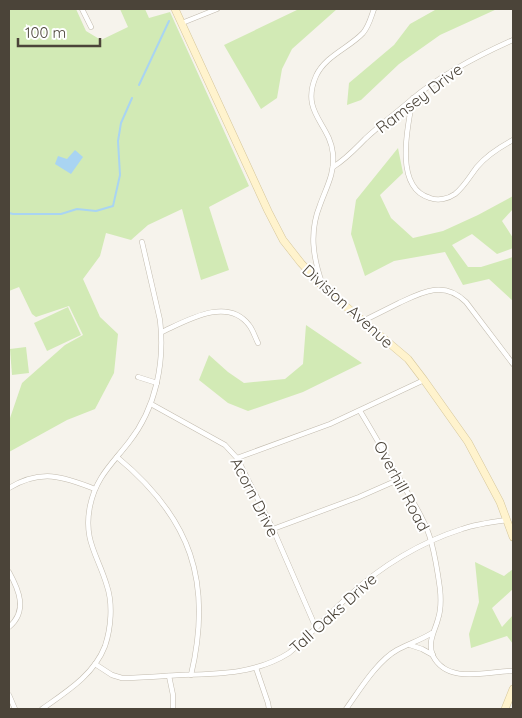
<svg xmlns="http://www.w3.org/2000/svg" width="522" height="718" font-family="Quicksand,sans-serif">
<style>
.green{fill:#d2eab5}
.water{fill:#a9d4f2}
.lines{fill:none;stroke-linecap:round;stroke-linejoin:round}
.stream{stroke:#a9d4f2;stroke-width:2}
.street-casing{stroke:#c2bbae;stroke-width:5.5}
.secondary-casing{stroke:#d6c79b;stroke-width:8}
.street{stroke:#fff;stroke-width:4.5}
.secondary{stroke:#fff3cd;stroke-width:7}
.labels{text-anchor:middle;stroke-width:4;stroke-linejoin:round;paint-order:stroke}
.street-label{font-size:16px;fill:#4b4439;stroke:#fff}
</style>
<rect width="100%" height="100%" fill="#f6f3ec"/>
<g class="green">
<path d="M 9,9 L 76,9 L 86,31 L 101,40 L 128,27 L 120,9 L 145,9 L 149,18 L 170,12 L 249,186 L 209,207 L 229,270 L 201,280 L 182,209 L 148,225 L 131,240 L 106,233 L 100,256 L 83,279 L 100,317 L 118,334 L 114,373 L 95,409 L 67,420 L 9,452 L 9,421 L 22,383 L 65,345 L 83,335 L 69,306 L 36,317 L 32,314 L 19,287 L 9,291 Z"/>
<path d="M 299,9 L 337,9 L 292,49 L 282,69 L 277,98 L 261,109 L 224,45 Z"/>
<path d="M 465,9 L 497,9 L 440,35 L 399,64 L 361,100 L 347,105 L 349,83 L 394,45 L 410,24 L 435,10 L 460,10 Z"/>
<path d="M 398,148 L 403,173 L 380,195 L 391,218 L 413,238 L 443,231 L 478,215 L 513,196 L 513,209 L 502,221 L 513,238 L 513,248 L 497,254 L 472,234 L 452,245 L 468,267 L 481,267 L 513,257 L 513,301 L 489,279 L 463,285 L 445,252 L 394,261 L 365,276 L 351,234 L 356,200 Z"/>
<path d="M 68,307 L 81,335 L 47,351 L 34,323 Z"/>
<path d="M 306,325 L 362,363 L 303,392 L 248,411 L 228,403 L 199,380 L 209,355 L 228,372 L 244,383 L 285,379 L 303,364 Z"/>
<path d="M 26,347 L 29,373 L 12,375 L 10,349 Z"/>
<path d="M 475,562 L 504,576 L 513,569 L 513,589 L 492,608 L 502,627 L 513,615 L 513,644 L 507,636 L 471,648 L 469,634 L 479,602 Z"/>
</g>
<path class="water" d="M 75,150 L 83,157 L 71,174 L 55,164 L 58,156 L 67,159 Z"/>
<g class="lines">
<g class="stream">
<path d="M 139,85 L 169,21"/>
<path d="M 9,213 L 13,214 L 61,214 L 77,209 L 96,211 L 113,206 L 120,175 L 118,141 L 121,123 L 132,98"/>
</g>
<defs>
<g id="street">
<path d="M 82,9 L 91,27"/>
<path d="M 182,23 L 217,9"/>
<path d="M 413,98 C 408,124 393,188 430,198 C 438,201 448,199 455,194 C 464,187 470,176 477,167 C 487,155 500,147 513,140"/>
<path d="M 333,167 C 346,159 354,150 365,139 C 379,126 396,113 411,100 C 442,74 477,56 513,40"/>
<path d="M 322,283 C 313,257 309,232 320,205 C 326,188 335,173 333,154 C 330,123 300,113 316,76 C 325,56 349,48 363,33 C 369,26 371,17 374,9"/>
<path d="M 363,321 C 375,315 387,309 399,303 C 422,292 444,280 466,302 L 513,364"/>
<path d="M 162,332 C 186,321 227,296 249,325 C 253,330 255,337 258,343"/>
<path d="M 138,377 L 157,383"/>
<path d="M 151,404 L 225,445 L 237,458 L 273,529 L 316,628"/>
<path d="M 360,411 C 374,434 387,457 400,480 C 411,499 425,519 431,541 C 435,556 438,574 440,589 C 441,599 441,610 438,619 C 435,631 427,642 433,656 C 448,685 488,671 513,671"/>
<path d="M 117,457 C 191,518 213,582 191,675"/>
<path d="M 237,458 L 330,424 L 424,380"/>
<path d="M 9,488 C 41,469 62,476 95,489"/>
<path d="M 273,529 L 359,497 L 400,479"/>
<path d="M 9,572 C 19,590 28,611 9,627"/>
<path d="M 410,645 L 422,649 L 433,655"/>
<path d="M 95,664 L 112,675 L 122,678 C 141,678 161,676 180,675 C 218,674 256,674 289,653 C 310,635 329,614 350,595 C 381,566 421,542 462,529 C 476,524 492,522 507,520"/>
<path d="M 256,668 L 268,703 L 269,709"/>
<path d="M 169,676 L 173,695 L 173,709"/>
<path d="M 9,695 L 15,709"/>
<path d="M 42,709 C 66,692 94,675 105,646 C 111,628 113,604 107,586 C 98,555 83,541 90,506 C 96,477 112,464 129,442 C 156,408 165,362 160,320 L 142,242"/>
<path d="M 346,709 C 359,691 377,661 397,650 C 408,644 421,640 432,633"/>
</g>
<g id="secondary">
<path d="M 175,9 L 268,211 L 283,240 L 301,263 L 323,287 L 408,359 L 424,380 L 468,442 L 500,502 L 513,537"/>
<path d="M 505,709 L 513,689"/>
</g>
</defs>
<use href="#street" class="street-casing"/>
<use href="#secondary" class="secondary-casing"/>
<use href="#street" class="street"/>
<use href="#secondary" class="secondary"/>
</g>
<g class="labels">
<g class="street-label">
<text transform="translate(419 98) rotate(-37)" y="6">Ramsey Drive</text>
<text transform="translate(348 306) rotate(42)" y="6">Division Avenue</text>
<text transform="translate(402 486) rotate(62)" y="6">Overhill Road</text>
<text transform="translate(255 497) rotate(63)" y="6">Acorn Drive</text>
<text transform="translate(333 613) rotate(-42)" y="6">Tall Oaks Drive</text>
</g>
</g>
<rect width="522" height="718" fill="none" stroke="#4b4439" stroke-width="20"/>
<path d="M18 38v8h82v-8" fill="none" stroke="#4b4439" stroke-width="2.5"/>
<text x="25" y="38" font-size="15" fill="#4b4439" stroke="#ffffff" stroke-width="4" paint-order="stroke">100 m</text>
</svg>
